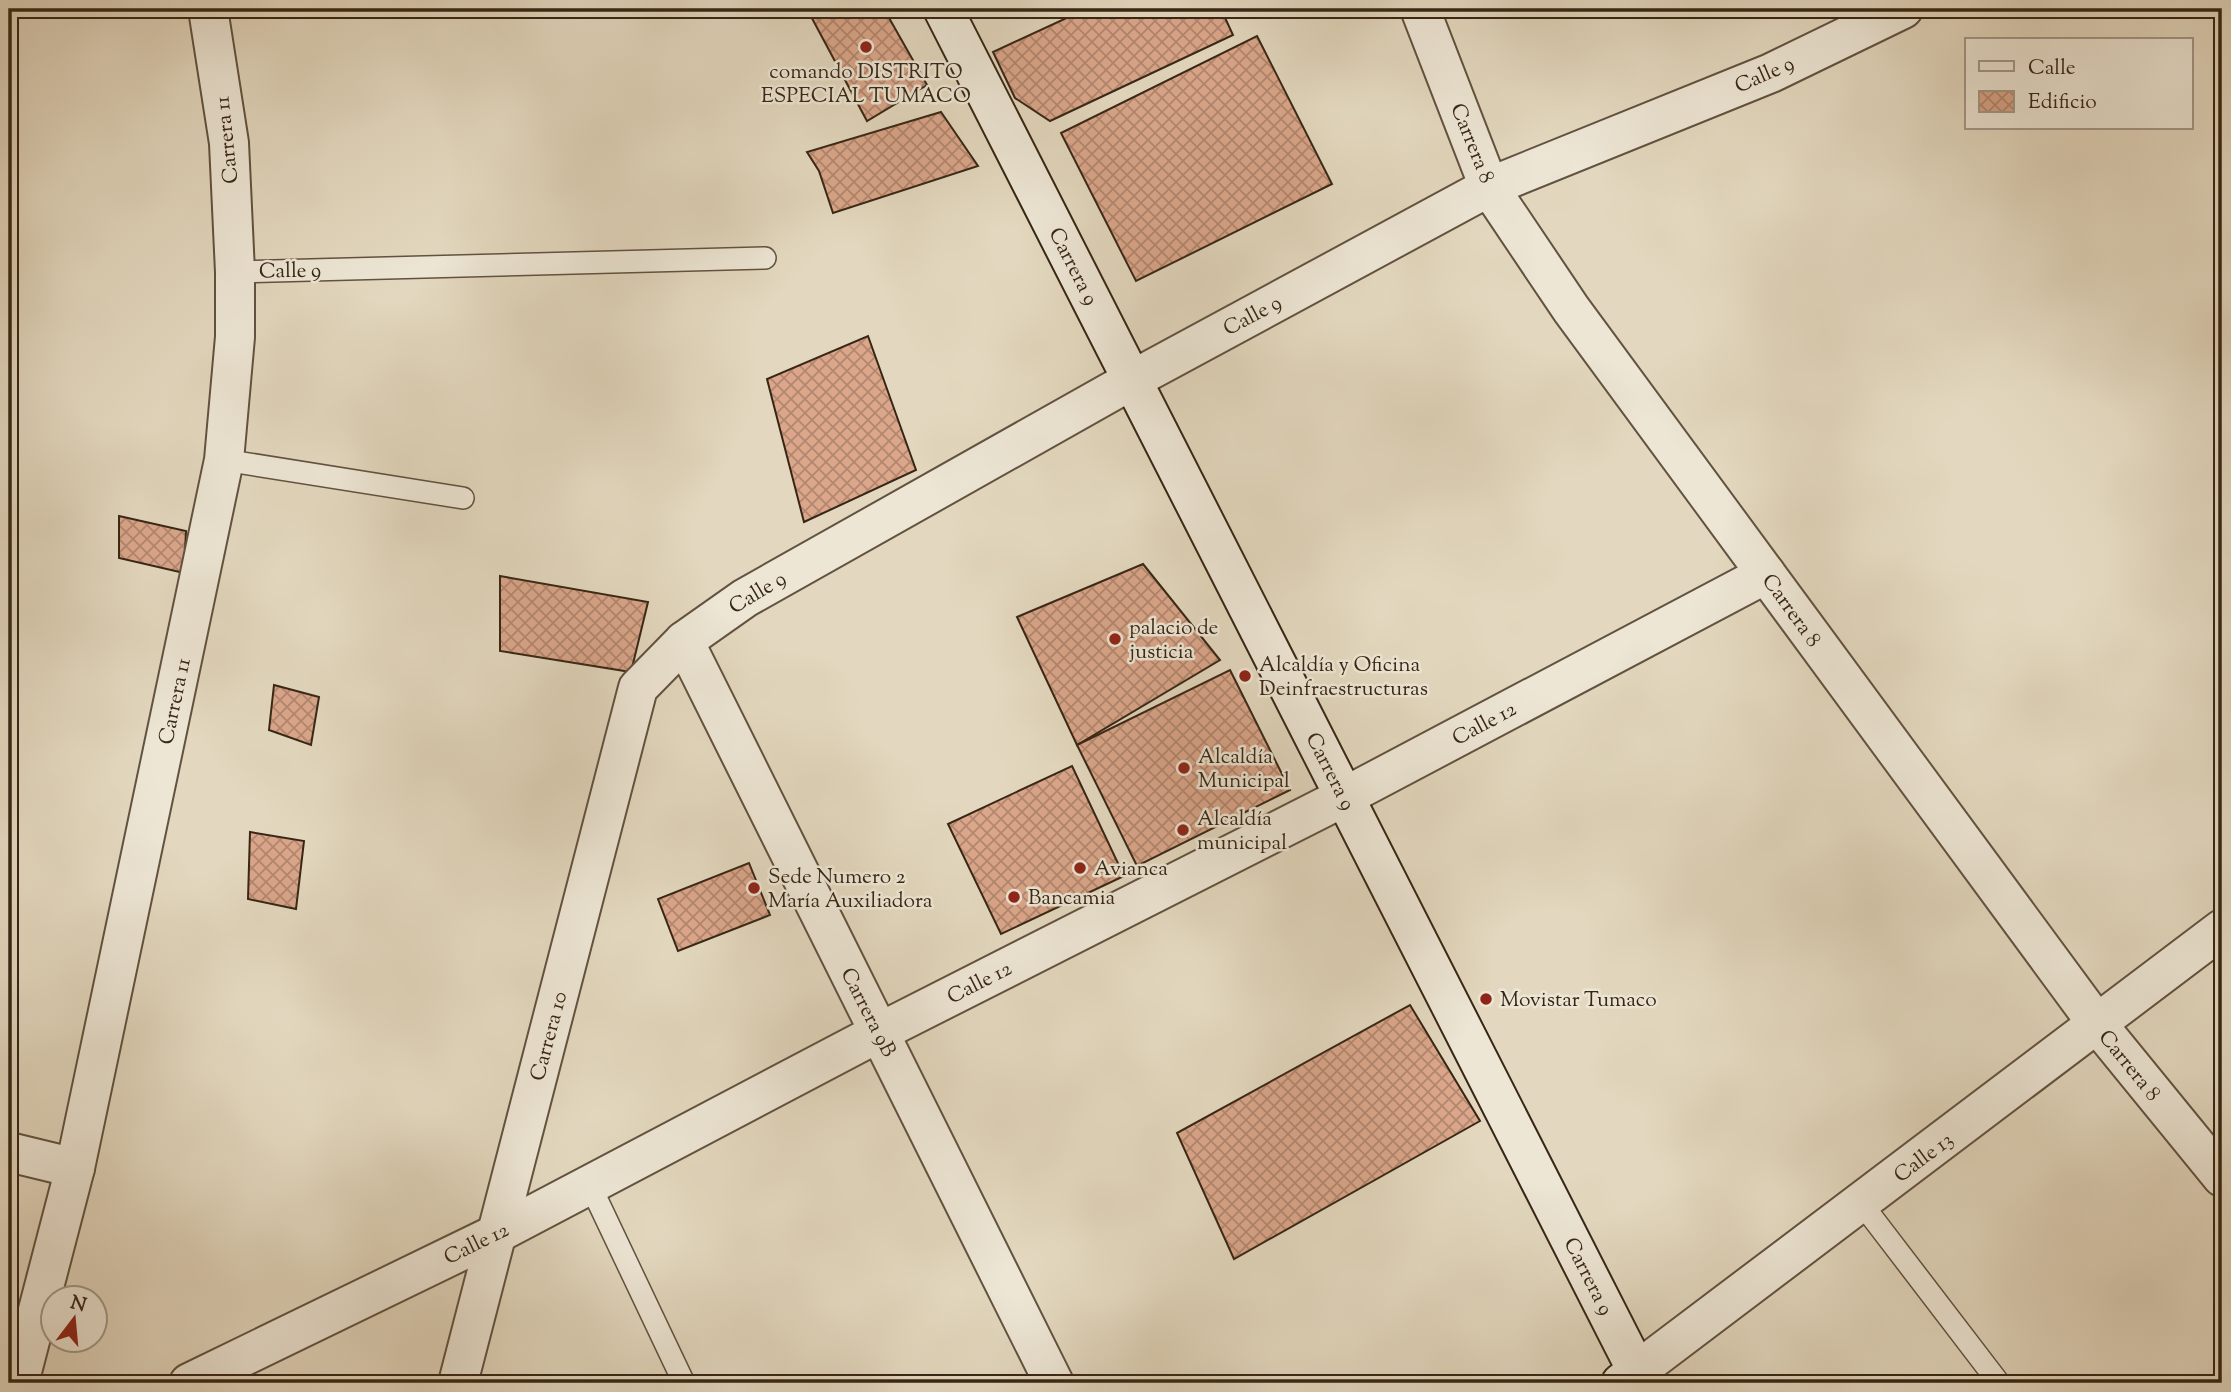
<svg xmlns="http://www.w3.org/2000/svg" width="2231" height="1392" font-family="'Sorts Mill Goudy',serif">
<style>
.building{fill:url(#building-cross-hatch);stroke:#372615;stroke-width:2}
.lines{fill:none;stroke-linecap:round;stroke-linejoin:round}
.service-casing{stroke:#625240;stroke-width:24}
.minor-casing{stroke:#625240;stroke-width:42}
.secondary-casing{stroke:#372615;stroke-width:42}
.service{stroke:#ede6d5;stroke-width:21}
.minor{stroke:#ede6d5;stroke-width:38}
.secondary{stroke:#ede6d5;stroke-width:38}
.poi-dot{fill:#8f2418;stroke:#ede6d5;stroke-width:2.5}
.labels{text-anchor:middle;stroke-width:5;stroke-linejoin:round;paint-order:stroke}
.poi-label{font-size:21px;fill:#372615;stroke:#ede6d5;text-anchor:start}
.street-label{font-size:21px;fill:#372615;stroke:#ede6d5}
</style>
<defs>
<pattern id="building-cross-hatch" width="8" height="8" patternUnits="userSpaceOnUse" patternTransform="scale(1.75)"><rect width="8" height="8" fill="#dba68a"/><path d="M0 0l8 8M0 8l8-8" fill="none" stroke="#b28770"/></pattern>
</defs>
<rect width="100%" height="100%" fill="#e3d8bf"/>
<filter id="stains"><feTurbulence type="fractalNoise" baseFrequency=".00286" numOctaves="4"/><feColorMatrix values="0 0 0 0 .2 0 0 0 0 .09 0 0 0 0 .02 0 0 0 .5 -.17"/></filter>
<radialGradient id="worn" r=".72"><stop offset=".6" stop-color="#630" stop-opacity="0"/><stop offset="1" stop-color="#630" stop-opacity=".3"/></radialGradient>
<g class="building">
<path d="M 807,9 L 884,9 L 927,85 L 867,121 Z"/>
<path d="M 1086,9 L 1221,9 L 1233,35 L 1050,121 L 1015,98 L 993,52 Z"/>
<path d="M 1257,36 L 1332,184 L 1136,281 L 1061,133 Z"/>
<path d="M 941,112 L 978,166 L 833,213 L 819,171 L 807,152 Z"/>
<path d="M 868,336 L 916,470 L 804,522 L 767,379 Z"/>
<path d="M 119,516 L 186,531 L 184,573 L 119,558 Z"/>
<path d="M 1143,564 L 1220,660 L 1077,745 L 1017,617 Z"/>
<path d="M 500,576 L 648,602 L 631,672 L 500,651 Z"/>
<path d="M 1230,670 L 1290,790 L 1137,866 L 1077,745 Z"/>
<path d="M 274,685 L 319,697 L 311,745 L 269,730 Z"/>
<path d="M 1072,766 L 1124,876 L 1001,934 L 948,824 Z"/>
<path d="M 250,832 L 304,841 L 296,909 L 248,899 Z"/>
<path d="M 749,863 L 770,915 L 678,951 L 658,899 Z"/>
<path d="M 1410,1005 L 1480,1121 L 1234,1259 L 1177,1133 Z"/>
</g>
<g class="lines">
<defs>
<g id="service">
<path d="M 235,272 L 765,258"/>
<path d="M 224,460 L 463,498"/>
<path d="M 590,1185 L 684,1383"/>
<path d="M 1862,1204 L 1999,1383"/>
</g>
<g id="minor">
<path d="M 1420,9 L 1489,187 L 1571,309 L 2098,1025 L 2222,1177"/>
<path d="M 684,641 L 1054,1383"/>
<path d="M 9,1152 L 75,1168"/>
<path d="M 19,1383 L 75,1168 L 224,460 L 235,337 L 235,272 L 229,143 L 208,9"/>
<path d="M 189,1383 L 496,1234 L 880,1032 L 1344,797 L 1766,574"/>
<path d="M 458,1383 L 638,688 L 684,641 L 745,598 L 1132,380 L 1489,187 L 1771,73 L 1903,9"/>
<path d="M 1643,1383 L 1637,1371 L 2222,929"/>
</g>
<path id="secondary" d="M 943,9 L 1637,1371 L 1621,1383"/>
</defs>
<use href="#service" class="service-casing"/>
<use href="#minor" class="minor-casing"/>
<use href="#secondary" class="secondary-casing"/>
<use href="#service" class="service"/>
<use href="#minor" class="minor"/>
<use href="#secondary" class="secondary"/>
</g>
<g class="poi-dot">
<circle cx="866" cy="47" r="7"/>
<circle cx="1115" cy="639" r="7"/>
<circle cx="1245" cy="676" r="7"/>
<circle cx="1184" cy="768" r="7"/>
<circle cx="1183" cy="830" r="7"/>
<circle cx="1080" cy="868" r="7"/>
<circle cx="754" cy="888" r="7"/>
<circle cx="1014" cy="897" r="7"/>
<circle cx="1486" cy="999" r="7"/>
</g>
<g class="labels">
<g class="poi-label">
<text x="866" y="78" text-anchor="middle">comando DISTRITO<tspan x="866" dy="24">ESPECIAL TUMACO</tspan></text>
<text x="1129" y="634">palacio de<tspan x="1129" dy="24">justicia</tspan></text>
<text x="1259" y="671">Alcaldía y Oficina<tspan x="1259" dy="24">Deinfraestructuras</tspan></text>
<text x="1198" y="763">Alcaldía<tspan x="1198" dy="24">Municipal</tspan></text>
<text x="1197" y="825">Alcaldía<tspan x="1197" dy="24">municipal</tspan></text>
<text x="1094" y="875">Avianca</text>
<text x="768" y="883">Sede Numero 2<tspan x="768" dy="24">María Auxiliadora</tspan></text>
<text x="1028" y="904">Bancamia</text>
<text x="1500" y="1006">Movistar Tumaco</text>
</g>
<g class="street-label">
<text transform="translate(1764 74) rotate(-24)" y="7">Calle 9</text>
<text transform="translate(226 140) rotate(-96)" y="7">Carrera 11</text>
<text transform="translate(1473 143) rotate(68)" y="7">Carrera 8</text>
<text transform="translate(1074 266) rotate(63)" y="7">Carrera 9</text>
<text transform="translate(290 270) rotate(-1)" y="7">Calle 9</text>
<text transform="translate(1252 315) rotate(-28)" y="7">Calle 9</text>
<text transform="translate(757 592) rotate(-31)" y="7">Calle 9</text>
<text transform="translate(1792 610) rotate(54)" y="7">Carrera 8</text>
<text transform="translate(174 701) rotate(-78)" y="7">Carrera 11</text>
<text transform="translate(1484 723) rotate(-28)" y="7">Calle 12</text>
<text transform="translate(1331 771) rotate(63)" y="7">Carrera 9</text>
<text transform="translate(979 982) rotate(-27)" y="7">Calle 12</text>
<text transform="translate(869 1012) rotate(63)" y="7">Carrera 9B</text>
<text transform="translate(548 1036) rotate(-75)" y="7">Carrera 10</text>
<text transform="translate(2130 1065) rotate(51)" y="7">Carrera 8</text>
<text transform="translate(1923 1157) rotate(-37)" y="7">Calle 13</text>
<text transform="translate(476 1243) rotate(-26)" y="7">Calle 12</text>
<text transform="translate(1589 1276) rotate(63)" y="7">Carrera 9</text>
</g>
</g>
<rect width="2231" height="1392" fill="none" stroke="#e3d8bf" stroke-width="35"/>
<rect x="10" y="10" width="2210" height="1371" fill="none" stroke="#372615" stroke-width="3.5"/>
<rect x="18" y="18" width="2196" height="1357" fill="none" stroke="#372615" stroke-width="2"/>
<rect x="1965" y="38" width="228" height="91" fill="#ede6d5" stroke="#a49988" stroke-width="2"/>
<rect x="1979" y="61" width="35" height="10" fill="#ede6d5" stroke="#a49988" stroke-width="2"/>
<text x="2028" y="74" font-size="21" fill="#372615">Calle</text>
<rect x="1979" y="91" width="35" height="21" fill="url(#building-cross-hatch)" stroke="#a49988" stroke-width="2"/>
<text x="2028" y="108" font-size="21" fill="#372615">Edificio</text>
<g transform="translate(74 1319) rotate(16)"><circle r="33" fill="#ede6d5" stroke="#a49988" stroke-width="2"/>
<path d="M0-5L12 26L0 18L-12 26Z" fill="#8f2418"/>
<text y="-10" font-size="19" font-weight="bold" text-anchor="middle" fill="#372615">N</text>
</g>
<rect width="100%" height="100%" filter="url(#stains)"/>
<rect width="100%" height="100%" fill="url(#worn)"/>
</svg>
